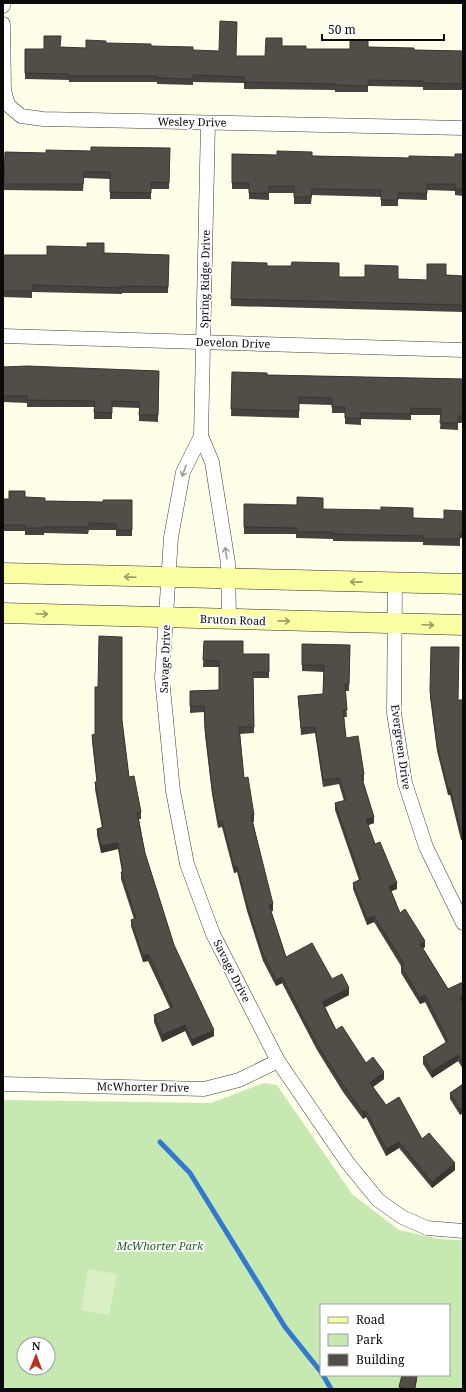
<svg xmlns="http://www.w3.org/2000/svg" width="466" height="1392" font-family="'Noto Serif',serif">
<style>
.green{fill:#c6e9b2;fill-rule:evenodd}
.pitch{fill:#daf0c4}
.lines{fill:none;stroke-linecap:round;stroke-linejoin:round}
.stream{stroke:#3279cf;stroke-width:5}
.street-casing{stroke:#3d3d3d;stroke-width:15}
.secondary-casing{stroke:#2c2c2c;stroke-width:21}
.street{stroke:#fff;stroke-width:14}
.secondary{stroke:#fbffa3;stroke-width:20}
.wall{fill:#47423d}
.shaded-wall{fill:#3a3632}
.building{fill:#534d47;stroke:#3a3632}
.oneway{stroke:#9d9d9d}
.oneway2{stroke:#9b9d66}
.labels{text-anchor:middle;stroke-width:4;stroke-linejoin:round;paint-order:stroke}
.street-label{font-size:11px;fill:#0a0a0a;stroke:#fff}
.park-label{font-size:11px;font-style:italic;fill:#1f621b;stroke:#fff}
</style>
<rect width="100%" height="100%" fill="#fffee8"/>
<path class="green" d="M 264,1083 L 277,1085 L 352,1194 L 399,1230 L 439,1239 L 463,1240 L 463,1389 L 3,1389 L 3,1100 L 211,1103 ZM 321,1305 L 449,1305 L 449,1375 L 321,1375 ZM 24,1344 L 48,1344 L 48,1368 L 24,1368 Z"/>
<path class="pitch" d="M 88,1269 L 117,1274 L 109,1315 L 81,1310 Z"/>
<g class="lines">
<g class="stream">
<path d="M 160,1142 L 190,1173 L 285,1327 L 321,1372"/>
<path d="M 323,1375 L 331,1389"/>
</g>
<defs>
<g id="street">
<path d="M 3,6 L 3,3"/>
<path d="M 3,24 L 4,90 L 8,105 L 21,116 L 43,119 L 463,128"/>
<path d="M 208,123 L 201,436 L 212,462 L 228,563 L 229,619"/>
<path d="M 3,336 L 463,350"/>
<path d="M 201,436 L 183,472 L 171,537 L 162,678 L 173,791 L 187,864 L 213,934 L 278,1061 L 347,1162 L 378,1200 L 402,1217 L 427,1228 L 463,1231"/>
<path d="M 395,583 L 394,713 L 405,783 L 426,847 L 463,923"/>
<path d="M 3,1084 L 204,1089 L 239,1080 L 278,1061"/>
</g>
<g id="secondary">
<path d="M 3,573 L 463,584"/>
<path d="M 3,613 L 463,625"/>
</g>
</defs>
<use href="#street" class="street-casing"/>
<use href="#secondary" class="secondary-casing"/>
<use href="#street" class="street"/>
<use href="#secondary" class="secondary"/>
</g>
<g class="wall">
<path d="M 106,43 L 193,50 L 236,56 L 265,56 L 282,46 L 306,49 L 350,49 L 368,47 L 414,50 L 463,51 L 463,90 L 423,90 L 423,87 L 368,86 L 368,92 L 335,92 L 335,90 L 244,89 L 244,83 L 193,82 L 193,85 L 157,84 L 157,82 L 69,82 L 69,80 L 25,79 L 25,49 L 44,49 L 60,47 L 86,48 Z"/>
<path d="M 170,148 L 169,189 L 151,189 L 151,199 L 110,199 L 110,179 L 84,178 L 83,191 L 4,190 L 5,152 L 46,153 L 91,151 Z"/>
<path d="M 232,154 L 409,158 L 455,157 L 463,154 L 463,196 L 455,195 L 455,191 L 427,190 L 427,200 L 398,199 L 398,206 L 381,206 L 381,197 L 312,195 L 311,204 L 294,204 L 294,193 L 269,193 L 269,200 L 249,199 L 249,189 L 232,189 Z"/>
<path d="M 104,253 L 169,255 L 168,293 L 122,293 L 122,294 L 32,292 L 32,298 L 3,297 L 3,255 L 47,255 Z"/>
<path d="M 232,262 L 267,266 L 339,277 L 427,280 L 446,275 L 463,276 L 463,312 L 231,306 Z"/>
<path d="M 3,367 L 159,371 L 158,422 L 139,421 L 139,408 L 112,407 L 112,419 L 94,419 L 94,407 L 27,407 L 27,403 L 3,402 Z"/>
<path d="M 232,372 L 267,375 L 463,379 L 463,423 L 458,423 L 458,430 L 440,429 L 441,415 L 411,415 L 411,420 L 361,419 L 361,425 L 345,424 L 345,413 L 332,413 L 332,405 L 299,404 L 299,418 L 231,416 Z"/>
<path d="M 25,497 L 45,501 L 103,502 L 132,500 L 132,536 L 116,536 L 116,530 L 89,530 L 88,534 L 44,533 L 44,535 L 25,535 L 25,531 L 3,531 L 3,499 L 9,499 Z"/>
<path d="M 244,504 L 323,509 L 413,518 L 444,519 L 463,511 L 463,538 L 460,538 L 460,546 L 423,545 L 423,542 L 333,541 L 333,539 L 296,538 L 296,534 L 244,534 Z"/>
<path d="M 204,641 L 243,654 L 269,654 L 269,678 L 253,678 L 254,733 L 240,734 L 244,778 L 254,815 L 254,822 L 253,822 L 273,911 L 271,911 L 286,957 L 332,979 L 349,995 L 325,1007 L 336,1030 L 366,1063 L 384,1079 L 373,1087 L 386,1105 L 455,1170 L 432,1188 L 399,1148 L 386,1156 L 366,1117 L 363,1119 L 343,1092 L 317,1050 L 282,983 L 276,986 L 263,961 L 247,911 L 237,872 L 234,873 L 222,827 L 218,828 L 212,794 L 205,735 L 204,712 L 190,713 L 190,691 L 219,690 L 219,667 L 203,667 Z"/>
<path d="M 302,644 L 350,645 L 349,691 L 345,691 L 347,717 L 344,717 L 346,738 L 364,774 L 364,781 L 363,781 L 374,823 L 368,825 L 375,844 L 397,889 L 391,891 L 400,913 L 425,947 L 423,948 L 448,989 L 463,982 L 463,1069 L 458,1061 L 432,1078 L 423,1064 L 423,1057 L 446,1043 L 425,1002 L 420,1004 L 401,973 L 401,966 L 374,922 L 367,925 L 353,889 L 353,883 L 359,880 L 335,810 L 335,803 L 344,801 L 339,784 L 323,787 L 315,733 L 301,735 L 298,696 L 323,694 L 324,672 L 302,671 Z"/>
<path d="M 431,647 L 458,700 L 463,700 L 463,839 L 461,840 L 450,795 L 448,795 L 437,751 L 430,697 Z"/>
<path d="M 122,720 L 129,777 L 141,812 L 141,819 L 139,819 L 145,853 L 174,945 L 214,1036 L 192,1046 L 185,1031 L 162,1042 L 154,1022 L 154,1015 L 170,1008 L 148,961 L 143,962 L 131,926 L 131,920 L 134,919 L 121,879 L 121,872 L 122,872 L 118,849 L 101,853 L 97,835 L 97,829 L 102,828 L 95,789 L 95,782 L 97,782 L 92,741 L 92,735 L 95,734 Z"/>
<path d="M 463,1084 L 463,1113 L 460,1115 L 450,1099 L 450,1093 Z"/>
<path d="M 417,1379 L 415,1389 L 399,1389 L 399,1387 Z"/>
</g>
<g class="shaded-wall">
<path d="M 450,788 L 450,795 L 448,795 L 448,789 Z"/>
<path d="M 374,817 L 374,823 L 366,826 L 366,819 Z"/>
<path d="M 461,833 L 463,833 L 463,839 L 461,840 Z"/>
<path d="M 118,843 L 118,849 L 101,853 L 101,846 Z"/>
<path d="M 237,866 L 237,872 L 234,873 L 234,867 Z"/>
<path d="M 397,883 L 397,889 L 389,892 L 389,886 Z"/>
<path d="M 273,904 L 273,911 L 269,912 L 269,905 Z"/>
<path d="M 374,916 L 374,922 L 367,925 L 367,919 Z"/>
<path d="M 425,941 L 425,947 L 420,950 L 420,944 Z"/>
<path d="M 148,954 L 148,961 L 143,962 L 143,956 Z"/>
<path d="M 282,977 L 282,983 L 276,986 L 276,980 Z"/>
<path d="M 349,988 L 349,995 L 322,1009 L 322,1002 Z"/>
<path d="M 425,995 L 425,1002 L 420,1004 L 420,998 Z"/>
<path d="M 463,997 L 463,1004 L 460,998 Z"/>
<path d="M 185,1025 L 185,1031 L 162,1042 L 162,1035 Z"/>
<path d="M 214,1030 L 214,1036 L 192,1046 L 192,1040 Z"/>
<path d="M 458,1055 L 458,1061 L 432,1078 L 432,1071 Z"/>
<path d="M 384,1072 L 384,1079 L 370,1089 L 370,1083 Z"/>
<path d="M 463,1107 L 463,1113 L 460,1115 L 460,1109 Z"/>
<path d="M 366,1111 L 366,1117 L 363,1119 L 363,1112 Z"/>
<path d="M 399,1142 L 399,1148 L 386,1156 L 386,1149 Z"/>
<path d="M 455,1163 L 455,1170 L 432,1188 L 432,1182 Z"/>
<path d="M 417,1376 L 417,1379 L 415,1389 L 414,1389 Z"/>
</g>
<g class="building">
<path d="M 220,21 L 237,22 L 236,56 L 265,56 L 266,38 L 282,38 L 282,46 L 306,46 L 306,49 L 350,49 L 350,40 L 368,40 L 368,47 L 414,48 L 414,50 L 463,51 L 463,84 L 423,83 L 423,81 L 368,80 L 368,86 L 335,85 L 335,84 L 244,82 L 244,77 L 193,75 L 193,79 L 157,78 L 157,76 L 69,76 L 69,74 L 25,73 L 25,49 L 44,49 L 44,36 L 61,36 L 60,47 L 86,48 L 86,40 L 106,41 L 106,43 L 151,44 L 151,46 L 193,47 L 193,50 L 219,51 Z"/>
<path d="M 91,147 L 170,148 L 169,183 L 151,182 L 151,193 L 110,192 L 110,172 L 84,172 L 83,184 L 4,184 L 5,152 L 46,153 L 46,150 L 91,151 Z"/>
<path d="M 277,151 L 312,152 L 312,156 L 409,158 L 409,156 L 455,157 L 455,154 L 463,154 L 463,189 L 455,189 L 455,184 L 427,184 L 427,193 L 398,193 L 398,200 L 381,200 L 381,190 L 312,189 L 311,197 L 294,197 L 294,186 L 269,186 L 269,193 L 249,193 L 249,183 L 232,183 L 232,154 L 277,155 Z"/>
<path d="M 87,243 L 104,243 L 104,253 L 169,255 L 168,287 L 122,286 L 122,288 L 32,285 L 32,291 L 3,291 L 3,255 L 47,255 L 47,246 L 87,247 Z"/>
<path d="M 232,262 L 267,263 L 267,266 L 291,266 L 292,262 L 339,263 L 339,277 L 365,277 L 365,265 L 398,266 L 398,279 L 427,280 L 427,264 L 446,264 L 446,275 L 463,276 L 463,305 L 231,299 Z"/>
<path d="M 27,366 L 159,371 L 158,415 L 139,415 L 140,402 L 112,401 L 112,413 L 94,412 L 95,401 L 27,400 L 27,396 L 3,396 L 3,367 Z"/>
<path d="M 232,372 L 267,373 L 267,375 L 463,379 L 463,416 L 458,416 L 458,423 L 440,423 L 441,409 L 411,408 L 411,414 L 361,413 L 361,418 L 345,418 L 345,407 L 332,407 L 332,398 L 299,397 L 299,411 L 231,409 Z"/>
<path d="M 9,491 L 25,491 L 25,497 L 45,498 L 45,501 L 103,502 L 103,500 L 132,500 L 132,530 L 116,530 L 116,524 L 89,523 L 88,527 L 44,527 L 44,528 L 25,528 L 25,525 L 3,525 L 3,499 L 9,499 Z"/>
<path d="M 297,497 L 323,498 L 323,509 L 381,510 L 381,507 L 413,508 L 413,518 L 444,519 L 444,510 L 463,511 L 463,532 L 460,532 L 460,539 L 423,539 L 423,536 L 333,534 L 333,532 L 296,532 L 297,528 L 244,527 L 244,504 L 297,505 Z"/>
<path d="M 99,636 L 122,637 L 122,720 L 129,777 L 134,776 L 141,812 L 137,813 L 145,853 L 174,945 L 214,1030 L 192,1040 L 185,1025 L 162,1035 L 154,1015 L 173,1007 L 148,954 L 143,956 L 131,920 L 136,918 L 121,872 L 123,872 L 118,843 L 101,846 L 97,829 L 103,827 L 95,782 L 97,782 L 92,735 L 95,734 L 95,687 L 98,687 Z"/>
<path d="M 204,641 L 243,641 L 243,654 L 269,654 L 269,672 L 253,672 L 254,727 L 239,727 L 244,778 L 248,777 L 254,815 L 251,816 L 273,904 L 269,905 L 286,957 L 312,943 L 332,979 L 342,974 L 349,988 L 322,1002 L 336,1030 L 342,1026 L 366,1063 L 373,1057 L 384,1072 L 370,1083 L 386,1105 L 399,1097 L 422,1139 L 429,1133 L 455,1163 L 432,1182 L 399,1142 L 386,1149 L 366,1111 L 363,1112 L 343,1085 L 317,1044 L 282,977 L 276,980 L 263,954 L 247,905 L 237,866 L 234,867 L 222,821 L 218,821 L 212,788 L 205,728 L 204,706 L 190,706 L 190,691 L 219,690 L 219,661 L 203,660 Z"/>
<path d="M 302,644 L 350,645 L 349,684 L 345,684 L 347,710 L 343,710 L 346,738 L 358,736 L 364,774 L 361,775 L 374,817 L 366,819 L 375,844 L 380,842 L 397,883 L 389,886 L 400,913 L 405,909 L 425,941 L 420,944 L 448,989 L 463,982 L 463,997 L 460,998 L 463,1004 L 463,1063 L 458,1055 L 432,1071 L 423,1057 L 448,1041 L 425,995 L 420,998 L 401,966 L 404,964 L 374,916 L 367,919 L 353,883 L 361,879 L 335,803 L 346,800 L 339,778 L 323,780 L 315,727 L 301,728 L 298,696 L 323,694 L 324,665 L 302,665 Z"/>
<path d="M 431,647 L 459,647 L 458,700 L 463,700 L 463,833 L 461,833 L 450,788 L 448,789 L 437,745 L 430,691 Z"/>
<path d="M 463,1084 L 463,1107 L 460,1109 L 450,1093 Z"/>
<path d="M 402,1375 L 412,1375 L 417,1376 L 414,1389 L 407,1389 L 399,1387 Z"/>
</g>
<defs><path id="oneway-shaft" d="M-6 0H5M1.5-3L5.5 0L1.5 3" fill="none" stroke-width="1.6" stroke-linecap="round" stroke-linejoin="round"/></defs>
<g class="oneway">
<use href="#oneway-shaft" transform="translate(184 471) rotate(110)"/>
<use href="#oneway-shaft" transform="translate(226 553) rotate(-99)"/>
</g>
<g class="oneway2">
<use href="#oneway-shaft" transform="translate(130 577) rotate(-178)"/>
<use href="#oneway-shaft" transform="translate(356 582) rotate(-179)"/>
<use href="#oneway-shaft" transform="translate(42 614) rotate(2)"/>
<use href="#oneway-shaft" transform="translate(284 621) rotate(1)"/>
<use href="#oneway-shaft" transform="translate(428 625) rotate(2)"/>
</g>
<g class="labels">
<g class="street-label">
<text transform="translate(192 122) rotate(1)" y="4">Wesley Drive</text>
<text transform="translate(205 279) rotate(-89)" y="4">Spring Ridge Drive</text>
<text transform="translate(233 343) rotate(2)" y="4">Develon Drive</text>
<text transform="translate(233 620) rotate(2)" y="4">Bruton Road</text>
<text transform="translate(165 659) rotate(-88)" y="4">Savage Drive</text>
<text transform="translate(401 747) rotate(82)" y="4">Evergreen Drive</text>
<text transform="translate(232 971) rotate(63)" y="4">Savage Drive</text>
<text transform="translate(143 1087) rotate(1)" y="4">McWhorter Drive</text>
</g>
<g class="park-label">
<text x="160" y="1250">McWhorter Park</text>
</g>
</g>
<rect width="466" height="1392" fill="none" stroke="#0a0a0a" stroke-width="8"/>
<rect x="320" y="1304" width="130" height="72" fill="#ffffff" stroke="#9d9d9d"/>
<rect x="328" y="1317" width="20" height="6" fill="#fbffa3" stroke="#9d9d9d"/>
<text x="356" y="1324" font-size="12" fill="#0a0a0a">Road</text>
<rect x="328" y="1334" width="20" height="12" fill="#c6e9b2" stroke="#9d9d9d"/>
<text x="356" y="1344" font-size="12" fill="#0a0a0a">Park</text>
<rect x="328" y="1354" width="20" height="12" fill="#534d47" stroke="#9d9d9d"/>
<text x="356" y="1364" font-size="12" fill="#0a0a0a">Building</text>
<g transform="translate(36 1356) rotate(1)"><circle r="19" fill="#ffffff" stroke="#9d9d9d"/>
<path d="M0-3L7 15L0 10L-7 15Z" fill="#bb3121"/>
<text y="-6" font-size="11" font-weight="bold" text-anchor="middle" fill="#0a0a0a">N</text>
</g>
<path d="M322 34v6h122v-6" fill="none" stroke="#0a0a0a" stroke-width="2"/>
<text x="328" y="34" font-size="12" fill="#0a0a0a" stroke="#ffffff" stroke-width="3" paint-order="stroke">50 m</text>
</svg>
